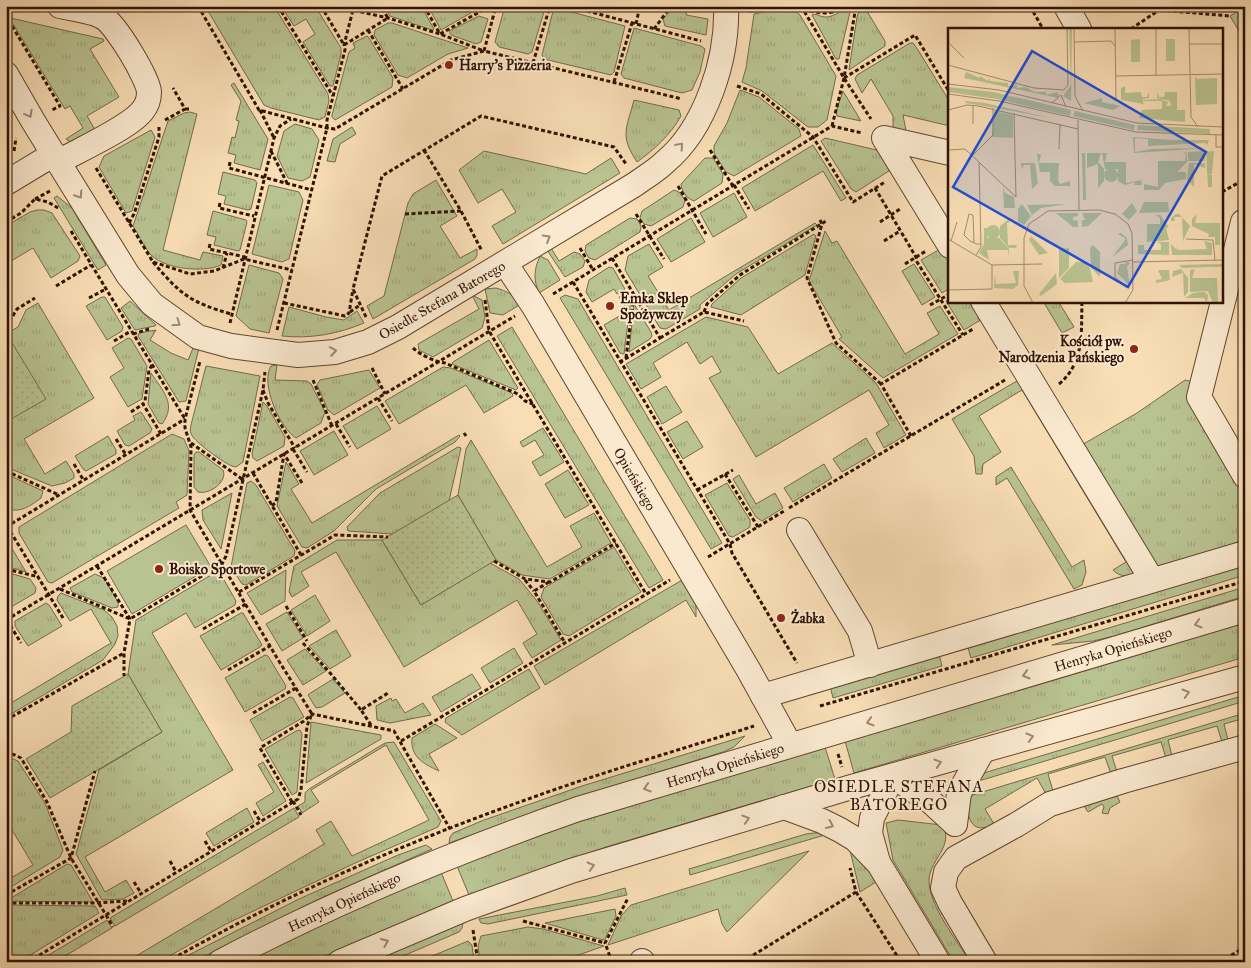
<svg xmlns="http://www.w3.org/2000/svg" width="1251" height="968" font-family="'IM FELL Great Primer',serif">
<style>
.grass{fill:url(#grass-tufts);stroke:#746a4a}
.park{fill:url(#park-dots);stroke:#746a4a}
.pitch{fill:#b9c291;stroke:#746a4a}
.lines{fill:none;stroke-linecap:round;stroke-linejoin:round}
.minor-casing{stroke:#61452f;stroke-width:26}
.path{stroke:#2f1202;stroke-width:3;stroke-dasharray:4 2.5;stroke-linecap:butt}
.minor{stroke:#fae9cf;stroke-width:24}
.oneway{stroke:#9f8873}
.poi-dot{fill:#8f2418;stroke:#fae9cf;stroke-width:2}
.labels{text-anchor:middle;stroke-width:4;stroke-linejoin:round;paint-order:stroke}
.poi-label{font-size:14px;font-weight:bold;fill:#2f1202;stroke:#fae9cf;text-anchor:start}
.street-label{font-size:14px;fill:#2f1202;stroke:#fae9cf}
.quarter-label{font-size:16px;letter-spacing:1px;fill:#2f1202;stroke:#fae9cf}
.inset-road{fill:none;stroke:#a88c6d;stroke-width:1}
.view{fill:#1d4ed8;fill-opacity:0.15;stroke:#1d4ed8;stroke-width:2.5}
.inset-edge{fill:none;stroke:#2f1202;stroke-width:2.5}
</style>
<defs>
<pattern id="grass-tufts" width="24" height="20" patternUnits="userSpaceOnUse" patternTransform="scale(1.25)"><rect width="24" height="20" fill="#b9c291"/><path d="M3 7l-1-3M5 7V3M7 7l1-3M15 17l-1-3M17 17v-4M19 17l1-3" fill="none" stroke="#9fa67b"/></pattern>
<pattern id="park-dots" width="8" height="8" patternUnits="userSpaceOnUse" patternTransform="scale(1.25)"><rect width="8" height="8" fill="#b9c291"/><path d="M2 2h.1M6 6h.1" fill="none" stroke="#9fa67b" stroke-width="1.8" stroke-linecap="round"/></pattern>
</defs>
<rect width="100%" height="100%" fill="#f8ddb5"/>
<filter id="stains"><feTurbulence type="fractalNoise" baseFrequency=".004" numOctaves="4"/><feColorMatrix values="0 0 0 0 .2 0 0 0 0 .09 0 0 0 0 .02 0 0 0 .5 -.17"/></filter>
<radialGradient id="worn" r=".72"><stop offset=".6" stop-color="#630" stop-opacity="0"/><stop offset="1" stop-color="#630" stop-opacity=".3"/></radialGradient>
<g class="grass">
<path d="M 205,6 L 274,6 L 328,94 L 329,101 L 325,117 L 319,120 L 271,108 L 264,105 Z"/>
<path d="M 281,6 L 315,6 L 317,9 L 341,48 L 341,54 L 333,86 L 330,86 L 303,42 L 315,34 L 306,19 L 294,26 Z"/>
<path d="M 384,6 L 421,6 L 434,29 L 432,30 L 390,16 Z"/>
<path d="M 428,6 L 483,6 L 441,30 Z"/>
<path d="M 505,6 L 544,6 L 545,8 L 532,52 L 528,54 L 499,47 L 495,42 Z"/>
<path d="M 675,6 L 688,6 L 686,15 L 708,19 L 706,35 L 665,26 L 663,19 Z"/>
<path d="M 861,6 L 865,8 L 885,41 L 885,46 L 849,70 L 857,17 Z"/>
<path d="M 847,7 L 851,8 L 839,59 L 836,59 L 812,15 L 816,14 C 828,21 837,14 847,7 Z"/>
<path d="M 556,8 L 625,26 L 614,72 L 611,75 L 544,59 L 542,55 L 553,11 Z"/>
<path d="M 767,11 L 796,12 L 800,15 L 836,76 L 827,120 L 818,127 L 808,127 L 762,91 L 742,82 L 746,68 L 754,14 Z"/>
<path d="M 479,16 L 488,19 L 481,42 L 476,44 L 451,35 L 449,31 Z"/>
<path d="M 6,17 L 103,39 L 104,41 L 90,49 L 119,97 L 87,116 L 97,133 L 76,145 L 66,139 L 83,128 L 70,106 L 65,109 L 13,24 L 6,22 Z"/>
<path d="M 388,23 L 392,23 L 468,48 L 448,54 L 407,78 L 398,75 L 374,35 L 375,30 Z"/>
<path d="M 634,28 L 701,46 L 705,49 L 700,72 L 692,90 L 682,93 L 624,78 L 621,74 Z"/>
<path d="M 367,36 L 369,38 L 393,78 L 392,87 L 335,120 L 332,117 L 332,115 L 349,52 L 355,48 L 353,43 Z"/>
<path d="M 910,43 L 913,43 L 918,50 L 950,102 L 950,126 L 903,115 L 907,136 L 893,131 L 893,116 L 871,79 L 862,93 L 855,79 L 857,75 Z"/>
<path d="M 234,83 L 268,139 L 260,170 L 234,163 L 236,155 L 228,153 L 232,137 L 235,138 L 239,121 L 236,120 L 241,101 L 231,85 Z"/>
<path d="M 740,90 L 759,97 L 799,129 L 801,136 L 734,176 L 726,172 L 714,153 L 714,146 L 727,123 Z"/>
<path d="M 843,91 L 861,121 L 837,116 L 836,112 Z"/>
<path d="M 634,100 L 679,110 L 681,116 C 671,134 654,150 637,162 C 619,135 627,128 634,100 Z"/>
<path d="M 190,112 L 197,114 L 163,250 L 200,260 L 203,252 L 223,256 L 221,265 C 204,273 166,269 152,256 C 144,248 139,235 133,226 L 168,121 L 184,113 Z"/>
<path d="M 295,124 L 312,129 L 319,140 L 310,177 L 302,181 L 288,178 L 277,156 L 284,131 Z"/>
<path d="M 352,127 L 356,134 L 340,144 L 335,162 L 327,161 L 333,139 Z"/>
<path d="M 151,130 L 155,137 L 132,211 L 126,213 L 99,167 L 104,156 Z"/>
<path d="M 825,138 L 881,151 L 892,169 L 856,192 L 851,189 L 821,141 Z"/>
<path d="M 813,145 L 846,198 L 841,201 L 823,171 L 755,211 L 742,188 Z"/>
<path d="M 484,151 L 586,174 L 611,158 L 620,173 L 503,244 L 492,226 L 516,212 L 502,189 L 478,203 L 459,170 Z"/>
<path d="M 705,158 L 713,158 L 723,174 L 722,183 L 694,201 C 686,198 682,192 681,184 Z"/>
<path d="M 223,172 L 255,180 L 257,183 L 251,209 L 248,210 L 224,204 L 226,196 L 218,194 Z"/>
<path d="M 436,180 L 457,216 L 440,226 L 460,258 L 477,249 L 477,255 L 475,259 L 373,319 L 367,306 L 384,296 L 408,203 L 413,194 Z"/>
<path d="M 269,185 L 299,192 L 303,200 L 289,259 L 282,262 L 252,254 Z"/>
<path d="M 674,190 L 679,192 L 685,200 L 683,207 L 651,226 L 644,224 L 640,218 L 642,211 Z"/>
<path d="M 734,193 L 747,217 L 713,237 L 700,213 Z"/>
<path d="M 57,196 L 72,208 L 106,265 L 98,270 L 54,198 Z"/>
<path d="M 37,210 L 44,210 L 52,213 L 80,256 L 78,261 L 51,278 L 33,248 L 6,264 L 6,226 L 30,212 Z"/>
<path d="M 213,211 L 246,220 L 247,222 L 240,250 L 238,251 L 214,245 L 216,237 L 207,235 Z"/>
<path d="M 630,218 L 637,219 L 641,226 L 640,232 L 595,260 L 589,258 L 585,251 L 586,245 Z"/>
<path d="M 691,218 L 705,242 L 671,262 L 657,239 Z"/>
<path d="M 815,223 L 817,225 L 736,274 L 700,305 L 700,309 L 666,329 L 660,328 L 625,270 L 628,256 L 649,244 L 663,267 L 648,276 L 669,310 Z"/>
<path d="M 825,231 L 832,243 L 837,241 L 905,354 L 939,334 L 927,313 L 940,306 L 958,334 L 883,378 L 839,339 L 842,337 L 809,281 Z"/>
<path d="M 814,234 L 816,236 L 805,275 L 741,315 L 711,307 L 712,304 L 741,278 Z"/>
<path d="M 551,248 L 559,261 L 574,252 L 580,254 L 585,261 L 583,267 L 565,277 L 547,250 Z"/>
<path d="M 942,248 L 950,261 L 950,288 L 942,293 L 921,260 Z"/>
<path d="M 540,256 L 548,260 L 560,280 L 539,293 C 533,279 534,270 540,256 Z"/>
<path d="M 914,264 L 935,297 L 922,305 L 902,271 Z"/>
<path d="M 249,265 L 279,273 L 283,279 L 269,333 L 250,329 L 236,316 Z"/>
<path d="M 609,267 L 613,268 L 625,289 L 617,294 L 614,289 L 592,302 L 586,292 L 589,280 Z"/>
<path d="M 496,288 C 507,291 513,295 521,304 L 503,315 L 490,313 L 485,289 Z"/>
<path d="M 627,292 L 631,299 L 624,354 L 620,353 L 604,325 L 628,311 L 619,297 Z"/>
<path d="M 472,295 L 482,300 L 485,317 L 482,328 L 433,357 L 419,350 L 418,344 L 479,309 Z"/>
<path d="M 565,295 L 578,299 L 722,543 L 711,549 L 560,298 Z"/>
<path d="M 102,297 L 105,297 L 123,327 L 122,331 L 107,340 L 86,306 Z"/>
<path d="M 950,299 L 950,301 L 974,301 L 984,318 L 964,330 L 946,301 Z"/>
<path d="M 130,301 L 156,325 L 155,326 L 135,330 L 121,308 Z"/>
<path d="M 1043,301 L 1058,301 L 1074,327 L 1062,333 Z"/>
<path d="M 38,303 L 94,398 L 24,439 L 45,474 L 66,461 L 74,474 L 74,478 L 65,483 L 52,486 L 6,467 L 6,334 L 18,327 L 26,310 Z"/>
<path d="M 634,304 L 651,332 L 652,336 L 650,339 L 629,352 Z"/>
<path d="M 289,307 L 326,317 L 344,320 L 357,311 L 364,323 C 338,334 311,339 282,336 Z"/>
<path d="M 706,317 L 748,327 L 778,374 L 832,343 L 876,383 L 906,435 L 884,448 L 876,433 L 889,425 L 869,390 L 756,457 L 709,378 L 721,372 L 712,356 L 700,364 L 687,342 L 653,363 L 661,377 L 641,389 L 626,364 Z"/>
<path d="M 512,327 L 663,580 L 649,588 L 497,336 Z"/>
<path d="M 156,330 L 150,340 L 171,353 L 188,360 L 194,346 L 199,348 L 186,401 L 179,402 L 138,336 L 139,333 Z"/>
<path d="M 128,338 L 131,339 L 147,366 L 142,399 L 128,407 L 110,377 L 124,368 L 112,348 Z"/>
<path d="M 489,340 L 518,388 L 516,390 L 452,364 L 453,362 Z"/>
<path d="M 277,365 L 275,380 L 307,381 L 311,384 L 325,412 L 321,423 L 296,438 C 280,428 260,384 271,366 Z"/>
<path d="M 206,366 L 260,376 L 243,462 L 236,467 C 228,467 198,444 193,437 C 190,433 190,430 191,425 Z"/>
<path d="M 443,367 L 451,368 L 512,393 L 513,396 L 484,413 L 466,385 L 399,424 L 385,401 Z"/>
<path d="M 369,370 L 380,388 L 334,415 L 328,410 L 317,385 L 320,380 Z"/>
<path d="M 151,373 C 163,391 177,404 162,424 L 159,423 L 148,404 Z"/>
<path d="M 1022,378 L 1137,573 C 1127,576 1121,578 1113,570 L 1126,562 L 1022,390 L 979,416 L 1001,452 L 983,464 L 982,474 L 976,474 L 974,456 L 952,419 Z"/>
<path d="M 1185,380 L 1197,383 L 1193,401 L 1245,490 L 1245,540 L 1152,571 L 1080,446 L 1137,413 Z"/>
<path d="M 666,386 L 682,412 L 662,424 L 647,397 Z"/>
<path d="M 263,402 L 267,406 L 285,437 L 284,446 L 257,461 L 253,458 L 252,454 Z"/>
<path d="M 377,406 L 391,429 L 357,449 L 343,426 Z"/>
<path d="M 141,412 L 152,429 L 150,433 L 129,446 L 125,445 L 117,431 L 135,420 L 133,416 Z"/>
<path d="M 687,421 L 703,447 L 683,459 L 667,432 Z"/>
<path d="M 543,428 L 564,462 L 540,476 L 532,462 L 544,455 L 535,440 L 523,447 L 520,442 Z"/>
<path d="M 334,431 L 348,455 L 314,475 L 300,451 Z"/>
<path d="M 172,434 L 184,439 L 189,451 L 187,495 L 176,502 L 179,508 L 52,583 L 48,582 L 19,533 L 19,527 Z"/>
<path d="M 459,435 L 460,436 L 455,442 L 376,489 L 334,531 L 307,548 L 302,547 L 277,506 L 286,462 L 299,484 L 291,489 L 312,523 Z"/>
<path d="M 108,436 L 116,450 L 116,454 L 86,471 L 83,469 L 75,456 Z"/>
<path d="M 866,438 L 875,453 L 842,472 L 833,459 Z"/>
<path d="M 471,440 L 547,567 L 582,547 L 570,526 L 594,513 L 611,543 L 550,579 L 522,575 L 496,560 L 458,495 L 466,449 Z"/>
<path d="M 458,447 L 461,448 L 449,501 L 393,534 L 348,531 L 347,527 L 380,493 Z"/>
<path d="M 196,452 L 199,452 L 223,470 C 228,482 209,495 198,492 L 194,487 L 194,455 Z"/>
<path d="M 824,464 L 832,478 L 793,502 L 784,488 Z"/>
<path d="M 1011,467 L 1072,567 L 1084,560 L 1086,572 L 1082,585 L 1074,589 L 1007,478 L 996,485 L 996,477 Z"/>
<path d="M 568,470 L 589,505 L 565,518 L 545,484 Z"/>
<path d="M 6,474 L 43,491 L 41,498 C 30,506 20,514 6,508 Z"/>
<path d="M 739,475 L 756,504 L 775,493 L 783,508 L 762,521 L 756,517 L 733,479 Z"/>
<path d="M 251,481 L 256,485 L 295,551 L 294,556 L 246,585 L 242,584 L 231,567 L 247,483 Z"/>
<path d="M 727,483 L 750,520 L 750,527 L 733,537 L 729,536 L 705,495 Z"/>
<path d="M 232,493 L 221,549 L 203,520 L 202,510 Z"/>
<path d="M 6,540 L 7,540 L 26,572 L 6,566 Z"/>
<path d="M 337,540 L 382,540 L 421,605 L 490,563 L 519,579 L 537,601 L 561,640 L 532,658 L 523,643 L 537,634 L 517,600 L 404,667 L 336,552 L 301,572 L 309,586 L 292,597 L 289,592 L 294,566 Z"/>
<path d="M 614,547 L 641,592 L 569,636 L 563,634 L 541,597 L 544,588 Z"/>
<path d="M 1245,560 L 1245,575 L 971,658 L 968,648 Z"/>
<path d="M 286,570 L 285,601 L 261,615 L 247,593 Z"/>
<path d="M 6,572 L 30,579 L 36,588 L 35,593 L 6,610 Z"/>
<path d="M 216,572 L 220,573 L 236,601 L 235,605 L 195,628 L 186,613 L 152,633 L 233,770 L 85,857 L 105,892 L 126,880 L 134,893 L 123,899 L 102,900 L 76,854 L 99,770 L 162,732 L 128,674 L 136,620 Z"/>
<path d="M 95,574 L 104,578 L 118,602 L 118,607 L 112,608 L 72,592 L 70,588 Z"/>
<path d="M 684,579 L 696,601 L 696,617 L 686,600 L 545,685 L 534,666 Z"/>
<path d="M 1245,587 L 1245,596 L 1114,636 L 1093,641 L 1052,645 Z"/>
<path d="M 61,593 L 104,610 L 112,617 L 117,626 L 118,636 L 115,644 L 103,660 L 6,717 L 6,706 L 111,643 L 91,609 L 70,621 L 57,600 L 58,596 Z"/>
<path d="M 315,595 L 330,621 L 307,636 L 291,610 Z"/>
<path d="M 46,603 L 49,605 L 62,626 L 28,646 L 15,626 L 15,621 Z"/>
<path d="M 287,612 L 303,638 L 282,651 L 266,624 Z"/>
<path d="M 241,613 L 243,613 L 262,645 L 260,647 L 221,670 L 200,636 Z"/>
<path d="M 1245,621 L 1245,657 L 854,773 L 845,741 Z"/>
<path d="M 336,630 L 351,656 L 330,669 L 309,646 Z"/>
<path d="M 514,648 L 523,663 L 490,683 L 481,668 Z"/>
<path d="M 305,649 L 326,671 L 303,685 L 287,660 Z"/>
<path d="M 939,654 L 942,666 L 833,698 L 830,686 Z"/>
<path d="M 265,655 L 268,656 L 286,686 L 285,689 L 245,712 L 225,678 Z"/>
<path d="M 529,669 L 540,688 L 462,735 L 445,722 L 446,718 Z"/>
<path d="M 472,674 L 481,688 L 441,712 L 432,697 Z"/>
<path d="M 333,679 L 345,693 L 322,707 L 316,708 L 308,695 L 309,694 Z"/>
<path d="M 1245,695 L 1245,701 L 972,783 L 979,776 L 987,772 Z"/>
<path d="M 290,697 L 293,698 L 304,717 L 262,741 L 250,720 Z"/>
<path d="M 391,698 L 392,701 L 396,699 L 405,713 L 423,703 L 431,715 L 390,723 L 377,720 L 376,706 Z"/>
<path d="M 1245,713 L 1245,718 L 1224,724 L 1228,740 L 1222,742 L 1217,726 L 1168,740 L 1172,756 L 1166,758 L 1161,742 L 1112,756 L 1117,772 L 1111,774 L 1105,757 L 1048,774 L 1053,791 L 1046,794 L 1037,778 L 985,809 L 994,824 C 970,837 967,815 966,797 Z"/>
<path d="M 311,722 L 381,735 L 381,739 L 306,783 Z"/>
<path d="M 435,724 L 457,738 L 429,754 L 439,771 C 424,764 410,757 412,738 Z"/>
<path d="M 300,730 L 302,734 L 297,792 L 292,795 L 265,749 L 296,731 Z"/>
<path d="M 745,736 L 734,747 L 723,752 L 571,799 L 449,843 L 450,837 L 453,833 L 484,820 L 582,786 Z"/>
<path d="M 394,742 L 441,821 L 438,827 L 353,864 L 226,924 L 159,962 L 126,962 L 324,844 L 316,830 L 331,821 L 352,856 L 429,820 L 386,745 L 311,790 L 319,802 L 302,813 L 298,806 L 305,802 L 305,793 L 309,789 L 385,743 Z"/>
<path d="M 825,747 L 835,779 L 606,847 L 469,895 L 457,866 L 558,828 Z"/>
<path d="M 6,756 L 18,761 L 45,803 L 63,850 L 60,857 L 6,890 L 6,881 L 33,865 L 6,820 Z"/>
<path d="M 263,762 L 286,801 L 263,816 L 256,803 L 274,792 L 258,765 Z"/>
<path d="M 1117,796 L 1120,802 L 1110,808 L 1108,814 L 1102,813 L 1104,807 L 1102,804 L 1088,812 L 1084,806 Z"/>
<path d="M 247,808 L 254,822 L 214,846 L 206,833 Z"/>
<path d="M 294,808 L 299,817 L 115,926 L 110,918 Z"/>
<path d="M 898,820 L 942,825 C 955,845 930,860 929,879 C 928,905 957,940 970,962 L 954,962 L 893,860 L 886,823 Z"/>
<path d="M 822,832 L 828,834 L 690,875 L 689,869 L 806,834 Z"/>
<path d="M 848,842 L 858,852 L 876,882 L 860,892 Z"/>
<path d="M 426,845 L 432,849 L 323,897 L 193,962 L 175,962 L 299,899 L 398,855 Z"/>
<path d="M 809,851 L 727,932 L 722,924 L 718,909 L 608,945 L 621,916 L 631,905 Z"/>
<path d="M 67,864 L 71,865 L 93,902 L 6,901 Z"/>
<path d="M 441,872 L 453,901 L 311,962 L 245,962 L 340,916 Z"/>
<path d="M 625,888 L 627,895 L 488,924 L 481,923 L 479,919 L 597,896 Z"/>
<path d="M 6,905 L 95,906 L 99,913 L 19,962 L 7,962 Z"/>
<path d="M 615,909 L 616,916 L 605,939 L 603,940 L 545,923 Z"/>
<path d="M 107,920 L 112,928 L 55,962 L 37,962 Z"/>
<path d="M 463,923 L 462,928 L 459,932 L 389,962 L 368,962 L 442,930 Z"/>
<path d="M 528,927 L 543,929 L 604,946 L 559,962 L 480,962 L 478,946 L 481,936 Z"/>
<path d="M 468,941 L 472,945 L 474,962 L 418,962 Z"/>
</g>
<g class="park">
<path d="M 1245,7 L 1245,41 L 1230,16 Z"/>
<path d="M 8,336 L 46,399 L 6,422 L 6,337 Z"/>
<path d="M 458,495 L 496,560 L 421,605 L 382,540 Z"/>
<path d="M 128,674 L 162,732 L 50,798 L 26,759 L 71,732 L 72,706 Z"/>
</g>
<path class="pitch" d="M 186,525 L 211,567 L 132,614 L 107,571 Z"/>
<g class="lines">
<defs>
<g id="minor">
<path d="M 1066,6 L 1079,29"/>
<path d="M 6,74 L 33,121 L 128,275 L 152,304 L 198,337 L 231,346 L 298,355 L 335,352 L 368,342 L 398,327 L 634,185 C 645,177 656,171 665,162 C 706,128 728,58 726,6"/>
<path d="M 950,153 L 884,138 L 950,246"/>
<path d="M 58,162 C 79,150 131,127 143,110 C 147,105 149,98 149,92 C 148,78 116,25 104,18 C 94,11 72,9 60,6"/>
<path d="M 6,183 L 54,154"/>
<path d="M 1243,222 L 1199,397 L 1245,476"/>
<path d="M 505,263 L 533,305 L 748,669 L 790,745"/>
<path d="M 983,301 L 1152,580"/>
<path d="M 799,530 L 860,631 L 870,665"/>
<path d="M 763,696 L 1245,553"/>
<path d="M 893,776 L 931,802 L 955,824"/>
<path d="M 784,807 L 822,821 L 840,830 L 855,839 L 879,864 L 938,962"/>
<path d="M 955,824 L 959,793 L 983,750"/>
<path d="M 878,862 L 870,833 L 872,818 L 893,776"/>
<path d="M 642,961 L 642,962"/>
<path d="M 220,962 C 336,901 455,852 578,809 L 1245,610"/>
<path d="M 340,962 L 465,909 L 571,871 L 848,788 L 1245,677"/>
<path d="M 985,962 L 950,903 L 943,888 L 946,872 L 956,858 L 1016,825 L 1050,804 L 1123,781 L 1245,747"/>
</g>
</defs>
<use href="#minor" class="minor-casing"/>
<g class="path">
<path d="M 198,6 L 259,110 L 327,128 L 335,129 L 451,60 L 484,51 L 682,99"/>
<path d="M 278,6 L 333,96"/>
<path d="M 321,6 L 344,45 L 388,18 L 380,6"/>
<path d="M 335,6 L 388,18 L 440,34 L 484,51 L 496,6"/>
<path d="M 424,6 L 440,34 L 490,6"/>
<path d="M 568,6 L 701,41"/>
<path d="M 801,6 L 844,78 L 871,119"/>
<path d="M 1030,6 L 1043,29"/>
<path d="M 771,7 L 825,13 L 833,12 L 841,6"/>
<path d="M 1160,10 L 1230,16"/>
<path d="M 749,11 L 755,11 L 772,6"/>
<path d="M 6,24 L 12,26 L 60,106 L 52,110"/>
<path d="M 636,24 L 639,10"/>
<path d="M 654,29 L 671,6"/>
<path d="M 1131,29 L 1165,6"/>
<path d="M 368,30 L 403,89"/>
<path d="M 533,63 L 550,6"/>
<path d="M 844,78 L 915,35 L 950,93"/>
<path d="M 614,82 L 632,23"/>
<path d="M 737,86 L 761,94 L 813,137 L 853,202 L 885,182"/>
<path d="M 185,109 L 190,109"/>
<path d="M 260,110 L 274,138"/>
<path d="M 165,120 L 185,109 L 173,88"/>
<path d="M 832,126 L 844,78 L 856,6"/>
<path d="M 424,150 L 461,211 L 482,251"/>
<path d="M 710,150 L 733,186"/>
<path d="M 14,151 L 16,138"/>
<path d="M 271,151 L 287,183"/>
<path d="M 230,162 L 229,168 L 312,190"/>
<path d="M 96,168 L 153,262 L 190,274 L 214,271 L 244,259 L 292,270"/>
<path d="M 734,185 L 749,209"/>
<path d="M 678,186 L 706,234"/>
<path d="M 875,188 L 916,257 L 917,262 L 963,335"/>
<path d="M 1222,192 L 1245,179"/>
<path d="M 35,199 L 50,191"/>
<path d="M 220,203 L 219,208 L 254,216"/>
<path d="M 405,214 L 461,211"/>
<path d="M 636,214 L 664,259"/>
<path d="M 820,220 L 822,224 L 807,278 L 836,343 L 881,384"/>
<path d="M 6,222 L 21,213 L 35,199 L 48,202 L 58,208"/>
<path d="M 880,222 L 900,209"/>
<path d="M 129,223 L 134,214 L 159,137 L 159,127"/>
<path d="M 71,231 L 185,419"/>
<path d="M 884,241 L 900,231"/>
<path d="M 210,244 L 209,249 L 245,257"/>
<path d="M 580,248 L 593,270"/>
<path d="M 612,258 L 660,338 L 620,362"/>
<path d="M 153,262 C 181,295 190,302 231,314"/>
<path d="M 905,264 L 926,251"/>
<path d="M 223,268 L 227,253"/>
<path d="M 573,282 L 730,544 L 732,553 L 797,663"/>
<path d="M 56,286 L 91,265"/>
<path d="M 553,294 L 832,126 L 862,133"/>
<path d="M 89,298 L 106,289"/>
<path d="M 485,300 L 489,331 L 646,594"/>
<path d="M 284,303 L 345,316 L 349,313 L 353,289"/>
<path d="M 930,305 L 950,294"/>
<path d="M 350,312 L 360,305"/>
<path d="M 704,312 L 707,304 L 740,275 L 826,221"/>
<path d="M 366,317 L 353,289 L 382,176 L 481,116 L 614,147 L 626,164"/>
<path d="M 230,323 L 274,138 L 280,126 L 291,119"/>
<path d="M 6,327 L 17,309 L 35,298"/>
<path d="M 277,330 L 327,128 L 327,120 L 345,50 L 344,45 L 354,6"/>
<path d="M 133,334 L 149,329"/>
<path d="M 660,338 L 704,312 L 744,321"/>
<path d="M 114,341 L 131,331"/>
<path d="M 413,348 C 421,355 435,362 445,363 L 518,394 L 525,401 L 533,404"/>
<path d="M 626,358 L 634,294"/>
<path d="M 152,365 L 149,370 L 145,401 L 143,404 L 161,434"/>
<path d="M 372,368 L 385,394"/>
<path d="M 313,380 L 332,426"/>
<path d="M 1059,384 C 1085,362 1081,332 1082,301"/>
<path d="M 263,390 L 268,403 L 295,448"/>
<path d="M 378,398 L 392,421"/>
<path d="M 131,412 L 143,404"/>
<path d="M 336,424 L 350,447"/>
<path d="M 464,433 L 466,436"/>
<path d="M 911,436 L 881,384 L 973,329"/>
<path d="M 116,439 L 126,455"/>
<path d="M 191,443 L 242,479"/>
<path d="M 293,449 L 307,472"/>
<path d="M 74,464 L 84,481"/>
<path d="M 6,471 L 59,495"/>
<path d="M 253,473 L 301,555"/>
<path d="M 725,474 L 758,527"/>
<path d="M 697,490 L 733,470"/>
<path d="M 272,506 L 276,502 L 284,454 L 302,483"/>
<path d="M 789,508 L 1005,380"/>
<path d="M 7,526 L 63,618"/>
<path d="M 6,527 L 185,419"/>
<path d="M 708,557 L 784,511"/>
<path d="M 494,561 L 525,579 L 550,582 L 616,543"/>
<path d="M 97,566 L 130,619 L 124,653 L 124,676"/>
<path d="M 6,569 L 39,577"/>
<path d="M 525,580 L 534,591"/>
<path d="M 549,582 L 534,591 L 565,643"/>
<path d="M 60,589 L 130,619 L 222,564 L 226,556 L 263,390 L 265,372"/>
<path d="M 239,592 L 335,535 L 388,537"/>
<path d="M 286,606 L 307,641"/>
<path d="M 6,620 L 515,316"/>
<path d="M 7,620 L 21,643"/>
<path d="M 203,629 L 246,604"/>
<path d="M 303,643 L 331,674 L 361,710"/>
<path d="M 228,670 L 270,646"/>
<path d="M 820,706 L 1245,581"/>
<path d="M 253,713 L 296,688"/>
<path d="M 6,720 L 124,653"/>
<path d="M 371,725 L 361,710 L 388,693"/>
<path d="M 401,741 L 670,580"/>
<path d="M 6,751 L 21,758 L 47,802 L 71,858 L 106,915"/>
<path d="M 838,754 L 842,767"/>
<path d="M 293,801 L 301,815"/>
<path d="M 292,802 L 260,748 L 304,721 L 312,714 L 394,731 L 450,829"/>
<path d="M 254,811 L 260,821"/>
<path d="M 205,841 L 211,851"/>
<path d="M 170,861 L 176,872"/>
<path d="M 134,882 L 141,893"/>
<path d="M 856,892 L 901,962"/>
<path d="M 6,895 L 71,858 L 95,771"/>
<path d="M 6,903 L 93,903 L 127,901"/>
<path d="M 106,915 L 113,927"/>
<path d="M 523,921 L 605,943"/>
<path d="M 473,930 L 478,962"/>
<path d="M 1243,930 L 1245,932"/>
<path d="M 28,962 L 298,799 L 301,790 L 307,726 L 312,714 L 277,658 L 190,510 L 191,447 L 185,428 L 185,419 L 200,361"/>
<path d="M 167,962 C 283,896 406,842 531,798 C 605,771 680,750 754,726"/>
<path d="M 612,962 L 605,943 L 628,898"/>
<path d="M 742,962 L 856,892 L 850,868"/>
<path d="M 1220,962 L 1245,947"/>
</g>
<use href="#minor" class="minor"/>
</g>
<defs><path id="oneway-chevron" d="M-2-3.5L2.5 0L-2 3.5" fill="none" stroke-width="1.6" stroke-linecap="round" stroke-linejoin="round" transform="scale(1.25)"/></defs>
<g class="oneway">
<use href="#oneway-chevron" transform="translate(29 114) rotate(61)"/>
<use href="#oneway-chevron" transform="translate(680 146) rotate(-49)"/>
<use href="#oneway-chevron" transform="translate(79 195) rotate(57)"/>
<use href="#oneway-chevron" transform="translate(547 238) rotate(-31)"/>
<use href="#oneway-chevron" transform="translate(177 323) rotate(35)"/>
<use href="#oneway-chevron" transform="translate(333 351) rotate(-10)"/>
<use href="#oneway-chevron" transform="translate(1198 624) rotate(163)"/>
<use href="#oneway-chevron" transform="translate(1026 675) rotate(163)"/>
<use href="#oneway-chevron" transform="translate(1186 693) rotate(-16)"/>
<use href="#oneway-chevron" transform="translate(870 722) rotate(163)"/>
<use href="#oneway-chevron" transform="translate(1030 737) rotate(-16)"/>
<use href="#oneway-chevron" transform="translate(938 763) rotate(-16)"/>
<use href="#oneway-chevron" transform="translate(647 788) rotate(163)"/>
<use href="#oneway-chevron" transform="translate(746 819) rotate(-17)"/>
<use href="#oneway-chevron" transform="translate(830 825) rotate(25)"/>
<use href="#oneway-chevron" transform="translate(591 866) rotate(-16)"/>
<use href="#oneway-chevron" transform="translate(385 942) rotate(-23)"/>
</g>
<g class="poi-dot">
<circle cx="449" cy="65" r="5"/>
<circle cx="610" cy="306" r="5"/>
<circle cx="1134" cy="349" r="5"/>
<circle cx="159" cy="569" r="5"/>
<circle cx="781" cy="618" r="5"/>
</g>
<g class="labels">
<g class="poi-label">
<text x="459" y="70">Harry's Pizzeria</text>
<text x="620" y="303">Emka Sklep<tspan x="620" dy="16">Spożywczy</tspan></text>
<text x="1124" y="346" text-anchor="end">Kościół pw.<tspan x="1124" dy="16">Narodzenia Pańskiego</tspan></text>
<text x="169" y="574">Boisko Sportowe</text>
<text x="791" y="623">Żabka</text>
</g>
<g class="street-label">
<text transform="translate(442 300) rotate(-30)" y="5">Osiedle Stefana Batorego</text>
<text transform="translate(635 479) rotate(60)" y="5">Opieńskiego</text>
<text transform="translate(1113 649) rotate(-17)" y="5">Henryka Opieńskiego</text>
<text transform="translate(725 765) rotate(-17)" y="5">Henryka Opieńskiego</text>
<text transform="translate(344 902) rotate(-25)" y="5">Henryka Opieńskiego</text>
</g>
<g class="quarter-label">
<text x="899" y="792">OSIEDLE STEFANA<tspan x="899" dy="18">BATOREGO</tspan></text>
</g>
</g>
<g transform="translate(948 28)">
<rect width="275" height="275" fill="#f8ddb5"/>
<path d="M 121,0 L 124,0 L 123,73 L 115,68 L 123,57 ZM 18,44 L 31,50 L 32,48 L 40,53 L 41,50 L 42,53 L 60,55 L 60,58 L 69,57 L 69,60 L 78,59 L 86,64 L 87,62 L 87,64 L 98,64 L 98,67 L 109,64 L 111,67 L 110,70 L 16,50 ZM 247,48 L 249,51 L 269,50 L 269,76 L 248,77 ZM 177,58 L 177,65 L 193,64 L 194,69 L 199,69 L 201,64 L 201,70 L 195,71 L 195,76 L 173,72 L 173,60 ZM 0,59 L 45,64 L 123,82 L 122,88 L 49,71 L 0,64 ZM 209,64 L 211,69 L 216,69 L 217,64 L 229,64 L 229,82 L 237,82 L 237,94 L 191,90 L 194,82 L 214,81 L 214,73 L 197,73 L 195,76 L 196,72 L 212,71 L 220,74 L 218,78 L 223,78 L 222,73 L 209,70 ZM 154,70 L 154,74 L 172,78 L 165,82 L 136,75 ZM 17,73 L 37,75 L 98,89 L 18,75 ZM 46,83 L 65,87 L 65,110 L 44,109 ZM 127,83 L 187,97 L 186,102 L 125,88 ZM 190,97 L 262,101 L 262,106 L 189,102 ZM 185,109 L 223,112 L 261,112 L 259,117 L 257,115 L 200,118 L 200,111 L 187,110 L 187,124 L 204,121 L 258,120 L 186,125 ZM 257,123 L 257,133 L 240,133 L 240,124 ZM 266,123 L 264,146 L 260,146 L 264,147 L 264,159 L 260,159 L 258,124 ZM 234,124 L 239,125 L 239,134 L 229,144 L 217,144 L 217,155 L 211,162 L 196,162 L 196,156 L 210,159 L 210,133 L 237,133 L 238,126 ZM 134,125 L 137,125 L 138,172 L 135,172 ZM 139,125 L 153,125 L 150,134 L 156,141 L 156,153 L 150,160 L 150,136 L 139,140 ZM 154,125 L 159,125 L 157,134 L 178,134 L 178,155 L 193,152 L 194,157 L 186,157 L 187,154 L 177,157 L 170,153 L 170,141 L 157,141 ZM 89,126 L 93,126 L 91,135 L 111,135 L 110,152 L 112,156 L 122,153 L 122,158 L 107,158 L 102,153 L 102,144 L 92,144 ZM 73,135 L 87,135 L 90,155 L 84,161 L 82,137 L 76,137 L 74,141 ZM 241,135 L 257,135 L 257,140 L 246,136 L 246,159 L 239,152 ZM 55,159 L 57,165 L 66,169 L 67,180 L 56,180 ZM 196,174 L 220,174 L 221,184 L 191,185 ZM 184,175 L 189,183 L 181,192 L 174,186 ZM 74,176 L 83,188 L 76,197 L 70,193 L 70,181 ZM 119,176 L 93,180 L 84,187 L 79,177 ZM 108,185 L 130,185 L 130,188 L 125,189 L 125,192 L 130,193 L 130,199 L 125,199 ZM 154,185 L 140,198 L 134,199 L 134,192 L 137,192 L 134,185 ZM 228,186 L 231,186 L 242,198 L 235,213 L 234,189 L 226,189 L 227,193 L 223,193 L 223,190 ZM 249,186 L 247,195 L 272,195 L 272,217 L 267,217 L 267,209 L 260,209 L 261,206 L 244,198 L 244,191 ZM 208,187 L 212,187 L 221,199 L 218,200 L 221,212 L 199,214 L 199,196 L 212,196 L 212,190 ZM 61,191 L 65,191 L 68,197 L 63,193 L 59,195 L 60,217 L 69,217 L 68,220 L 61,220 L 52,210 L 52,198 ZM 36,200 L 39,200 L 39,210 L 51,210 L 61,221 L 61,229 L 60,222 L 39,222 L 41,232 L 31,225 L 36,216 ZM 170,206 L 173,205 L 179,210 L 180,217 L 164,229 L 178,211 ZM 83,208 L 100,225 L 91,227 L 81,212 ZM 256,213 L 264,215 L 264,227 L 224,227 L 223,216 L 229,222 L 229,216 L 230,222 L 259,221 ZM 209,214 L 221,214 L 221,227 L 190,226 L 190,217 L 196,217 L 196,222 L 213,222 L 213,216 ZM 145,217 L 152,224 L 152,249 L 143,240 L 142,220 ZM 121,220 L 121,240 L 111,250 L 111,221 ZM 178,233 L 182,235 L 179,239 L 182,258 L 169,245 L 172,236 L 177,236 ZM 128,234 L 136,234 L 142,240 L 145,254 L 117,255 L 112,251 ZM 275,236 L 275,239 L 261,239 L 234,240 L 231,237 ZM 233,241 L 240,250 L 240,264 L 236,269 L 235,245 L 224,249 L 225,243 ZM 247,241 L 244,250 L 269,250 L 270,274 L 275,275 L 265,275 L 260,263 L 242,264 L 242,242 ZM 210,242 L 221,242 L 222,252 L 208,255 L 208,252 L 214,251 ZM 65,243 L 71,243 L 70,257 L 65,261 L 46,260 L 47,247 L 48,256 L 68,255 ZM 108,245 L 109,256 L 93,268 L 91,266 ZM 256,264 L 260,267 L 259,275 L 256,270 L 237,270 L 245,265 Z" fill="#b9c291"/>
<path d="M 192,11 L 192,34 L 183,34 L 183,12 ZM 218,11 L 227,11 L 227,33 L 218,33 ZM156 147a7 7 0 1 1 14 0a7 7 0 1 1-14 0ZM 217,144 L 238,144 L 238,151 L 217,155 ZM38 204a7 7 0 1 1 14 0a7 7 0 1 1-14 0ZM205 206a7 7 0 1 1 14 0a7 7 0 1 1-14 0Z" fill="#b9c291"/>
<path class="inset-road" d="M 126,0 L 127,68 L 135,83M 167,0 L 168,73M 241,0 L 243,89 L 250,99M 0,14 L 16,30M 126,14 L 163,13 L 167,18M 242,16 L 275,16M 0,37 L 86,60 L 116,62 L 120,57 L 119,0M 208,47 L 208,0M 168,48 L 275,46M 0,56 L 51,62 L 189,95 L 275,99M 0,66 L 51,73 L 188,104 L 275,107M 104,75 L 113,67 L 118,79M 0,82 L 19,77 L 30,78 L 130,101M 130,92 L 131,182M 25,96 L 25,78M 268,107 L 268,119 L 275,119M 111,121 L 112,96M 0,122 L 17,121 L 68,169 L 66,85M 24,128 L 45,107 L 45,80M 0,211 L 44,237 L 94,236M 238,211 L 265,212 L 267,232M 3,213 L 9,194M 26,214 L 25,187 L 21,186 L 16,207 L 22,213 L 29,216 L 33,216M 28,227 L 33,219 L 31,135M 185,234 L 275,232M 179,260 L 167,249 L 167,235 L 185,232M 0,262 L 44,261 L 44,237M 85,275 L 76,258 L 76,210 L 81,196 L 100,183 L 151,182 L 167,186 L 180,196 L 184,205 L 185,262 L 177,275"/>
<path class="view" d="M 84,23 L 258,124 L 180,259 L 5,159 Z"/>
<rect width="275" height="275" class="inset-edge"/>
</g>
<rect width="1251" height="968" fill="none" stroke="#f8ddb5" stroke-width="25"/>
<rect x="8" y="8" width="1236" height="953" fill="none" stroke="#2f1202" stroke-width="2.5"/>
<rect x="12" y="12" width="1226" height="943" fill="none" stroke="#2f1202"/>
<rect width="100%" height="100%" filter="url(#stains)"/>
<rect width="100%" height="100%" fill="url(#worn)"/>
</svg>
